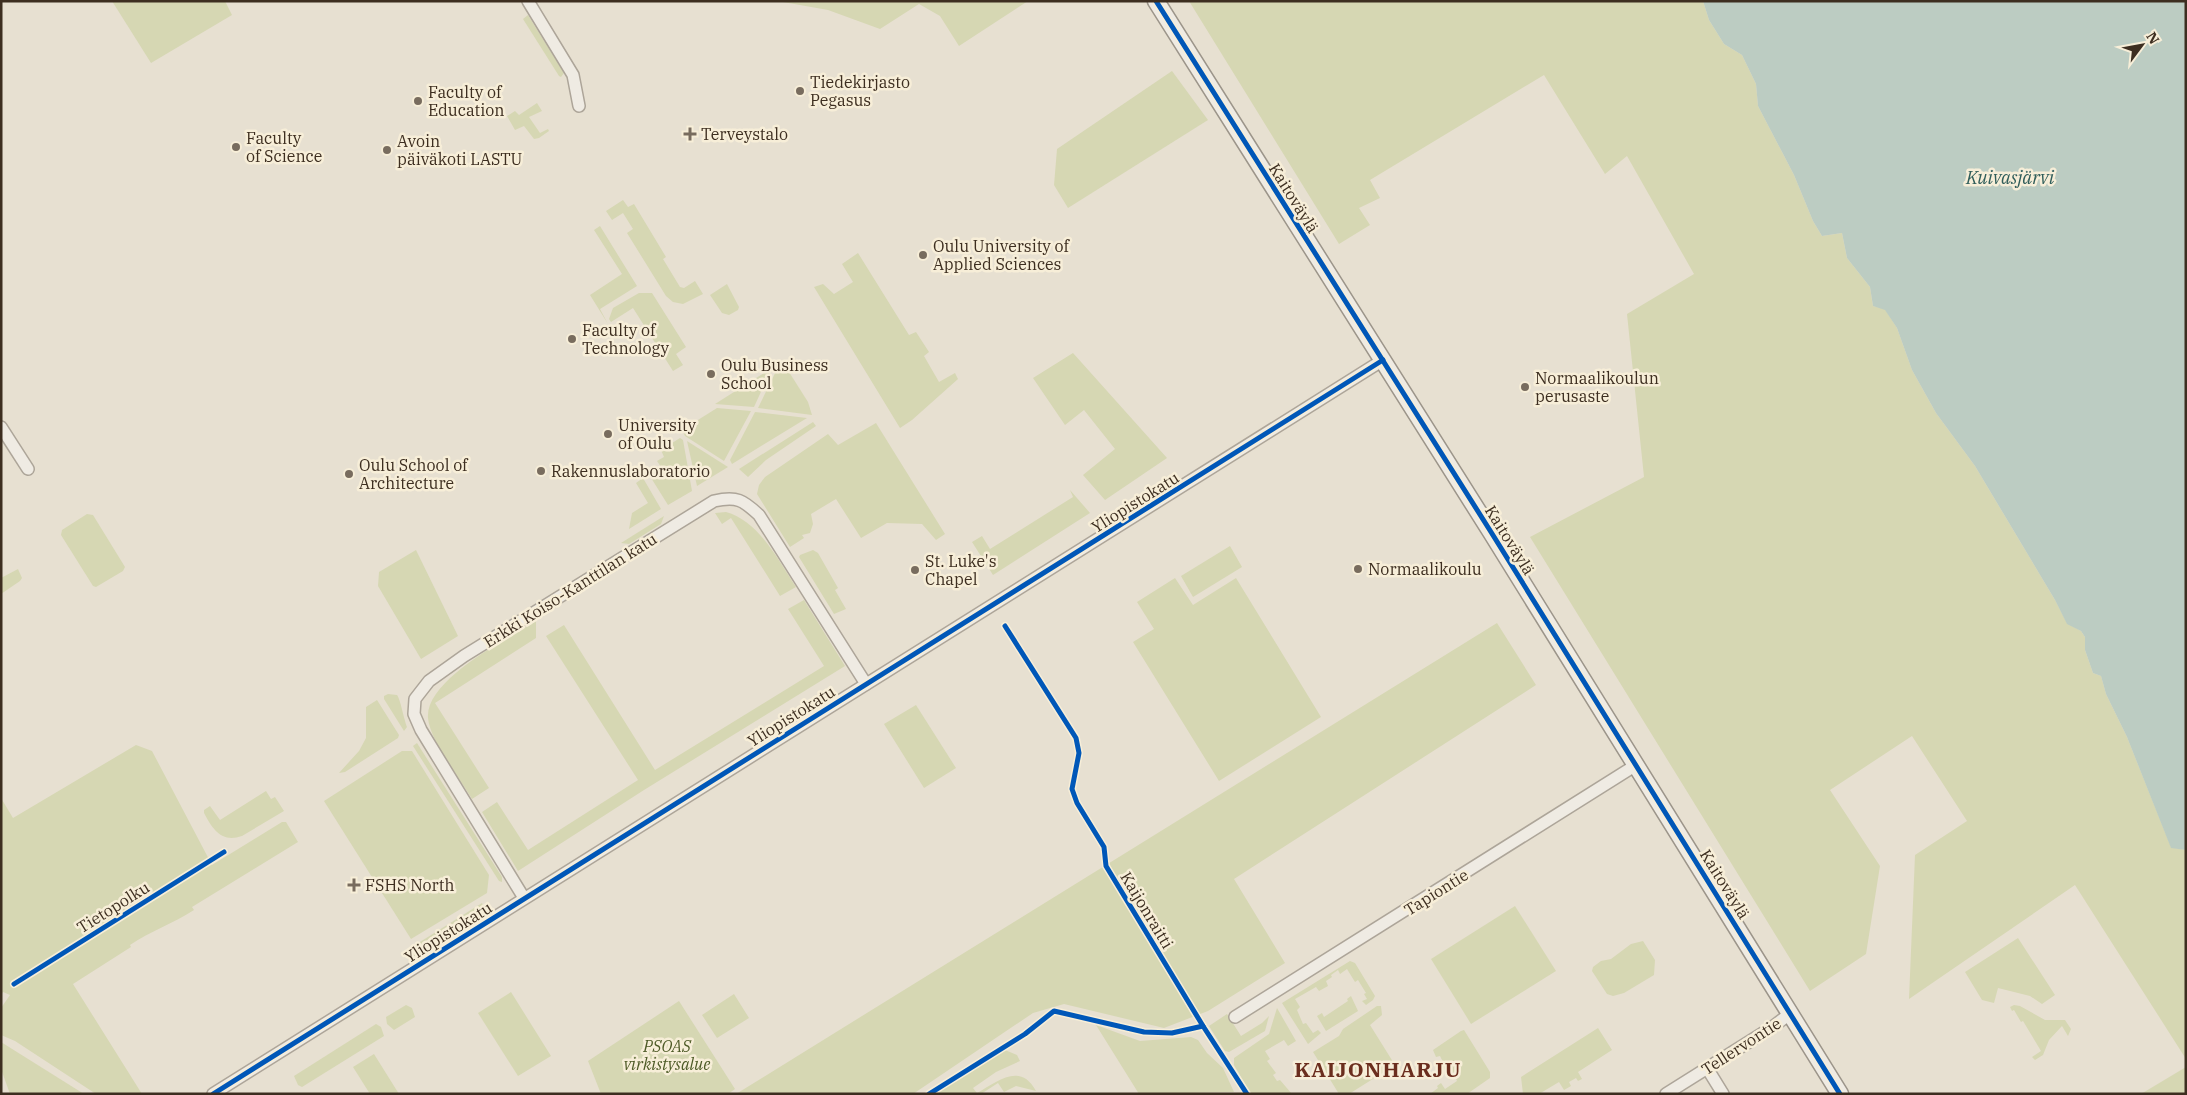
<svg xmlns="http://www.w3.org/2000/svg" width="2187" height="1095" font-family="'IBM Plex Serif',serif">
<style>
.green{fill:#d6d7b3}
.water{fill:#bcccc2}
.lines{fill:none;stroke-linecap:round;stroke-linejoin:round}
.street-casing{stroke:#ada599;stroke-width:14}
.secondary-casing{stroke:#9c958a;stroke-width:19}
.street{stroke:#efebe3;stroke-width:11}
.secondary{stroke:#efebe3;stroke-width:16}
.cycleway-casing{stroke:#f7eed8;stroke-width:8}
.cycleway{stroke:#0057b8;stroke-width:5}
.poi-dot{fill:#786c5e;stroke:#f7eed8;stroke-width:2}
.labels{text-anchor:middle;stroke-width:5;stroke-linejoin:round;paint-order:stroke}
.poi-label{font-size:16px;fill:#3d2e20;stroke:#f7eed8;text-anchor:start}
.street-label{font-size:16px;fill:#3d2e20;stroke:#f7eed8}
.park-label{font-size:16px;font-style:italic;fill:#4d5a26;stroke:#f7eed8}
.water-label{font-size:18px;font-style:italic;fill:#2f5d5a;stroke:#f7eed8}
.district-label{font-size:21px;font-weight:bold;letter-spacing:1px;fill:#6b2e1e;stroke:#f7eed8}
</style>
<rect width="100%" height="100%" fill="#e7e0d1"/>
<g class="green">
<path d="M 112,1 L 225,1 L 232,15 L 151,63 Z"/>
<path d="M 752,1 L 1028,1 L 959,46 L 940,16 L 919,4 L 880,29 L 828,10 L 783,2 Z"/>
<path d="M 1189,1 L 1703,1 L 1709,20 L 1724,44 L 1742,55 L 1756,84 L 1758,106 L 1794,175 L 1813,221 L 1822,236 L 1842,233 L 1847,258 L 1870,287 L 1873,306 L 1885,309 L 1897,328 L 1912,370 L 1936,413 L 1975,466 L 2055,600 L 2067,623 L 2081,631 L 2085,637 L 2085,650 L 2093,673 L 2101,676 L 2106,694 L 2127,737 L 2171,847 L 2186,850 L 2186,1059 L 2075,885 L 1909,999 L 1915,855 L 1967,821 L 1912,736 L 1830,790 L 1880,866 L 1866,954 L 1810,991 L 1530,537 L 1644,477 L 1627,314 L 1694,274 L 1627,156 L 1605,174 L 1544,75 L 1370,180 L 1380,198 L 1359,208 L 1370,225 L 1339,244 Z"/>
<path d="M 528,15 L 564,73 L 561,77 L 559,76 L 523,19 Z"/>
<path d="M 1172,71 L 1208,120 L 1068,208 L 1054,185 L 1057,149 Z"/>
<path d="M 537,103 L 542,111 L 529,117 L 540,133 L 548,129 L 549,131 L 539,138 L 534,139 L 524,126 L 515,130 L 507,116 L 515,111 L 519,115 Z"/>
<path d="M 623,200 L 628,207 L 634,204 L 666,257 L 663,259 L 680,287 L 684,288 L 695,281 L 703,294 L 683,304 L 673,302 L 666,296 L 627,233 L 633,229 L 623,213 L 612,220 L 606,211 Z"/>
<path d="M 600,226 L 637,286 L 600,309 L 608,324 L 590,295 L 622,274 L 594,230 Z"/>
<path d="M 858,253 L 909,335 L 916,332 L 929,352 L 924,356 L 939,382 L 955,373 L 958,379 L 912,420 L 900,428 L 814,287 L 823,284 L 834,294 L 853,282 L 842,264 Z"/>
<path d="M 727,284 L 739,307 L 738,310 L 729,315 L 722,313 L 710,295 Z"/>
<path d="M 639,293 L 652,293 L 686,347 L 676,354 L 683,365 L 673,371 L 633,308 L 611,322 L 609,319 L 613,308 Z"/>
<path d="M 1073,353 L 1167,458 L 1105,500 L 1083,475 L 1115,449 L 1084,410 L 1065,425 L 1033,378 Z"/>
<path d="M 784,364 L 808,402 L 812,415 L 758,408 L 779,365 Z"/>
<path d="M 772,368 L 754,407 L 715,404 Z"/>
<path d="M 717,408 L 751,411 L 724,461 L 685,436 L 682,430 Z"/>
<path d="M 755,412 L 807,418 L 732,464 L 730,460 Z"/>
<path d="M 813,422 L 816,426 L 766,460 L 748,477 L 739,469 Z"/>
<path d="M 876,423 L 945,534 L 936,540 L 922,524 L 887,523 L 861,538 L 836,499 L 811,514 L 813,524 L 810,533 L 802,535 L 804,538 L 790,547 L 757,494 L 759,485 L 765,477 L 828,434 L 838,445 Z"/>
<path d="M 680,438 L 683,440 L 692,491 L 668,505 L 648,473 L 661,467 L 657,461 L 664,457 L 661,450 Z"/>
<path d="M 687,441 L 728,467 L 697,486 Z"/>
<path d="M 643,478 L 661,509 L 629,529 L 632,513 L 648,503 L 636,483 Z"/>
<path d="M 1070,490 L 1090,513 L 993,575 L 972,542 L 982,536 L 990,549 L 1073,497 Z"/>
<path d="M 726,512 C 759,521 778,560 796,587 L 780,596 L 731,518 L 722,524 L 715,513 Z"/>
<path d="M 87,514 L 93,515 L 125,567 L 123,571 L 96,587 L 93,586 L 61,535 L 62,530 Z"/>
<path d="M 664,516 L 661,524 L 629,544 L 621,543 Z"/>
<path d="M 1230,546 L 1242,567 L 1193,597 L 1181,576 Z"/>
<path d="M 416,550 L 458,636 L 421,659 L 378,586 L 379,572 Z"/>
<path d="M 813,550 L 818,553 L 838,588 L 835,590 L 846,609 L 834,614 L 799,557 L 800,555 Z"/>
<path d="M 18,569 L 22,578 L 20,581 L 1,594 L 1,578 Z"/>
<path d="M 1175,578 L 1193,605 L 1236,578 L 1321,717 L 1219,781 L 1133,642 L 1154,629 L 1137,602 Z"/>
<path d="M 804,600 L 845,666 L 644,790 L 518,871 L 482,812 L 497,802 L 528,850 L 638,780 L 546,636 L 564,625 L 655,770 L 824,666 L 788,609 Z"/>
<path d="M 536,621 L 536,638 L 435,703 L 489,788 L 472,799 C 460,779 430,741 428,718 C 425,680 507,639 536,621 Z"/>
<path d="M 1497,623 L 1536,685 L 1234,879 L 1285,963 L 1208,1011 L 1164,1028 L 1064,1004 L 1033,1013 L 913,1094 L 736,1094 Z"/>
<path d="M 388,694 L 397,695 C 400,698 404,719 407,727 L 404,731 L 384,699 L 384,696 Z"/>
<path d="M 377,700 L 399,735 L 398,738 L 345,772 L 339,773 L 359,751 L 366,738 L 366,707 Z"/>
<path d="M 916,705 L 956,768 L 924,788 L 884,724 Z"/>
<path d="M 417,743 L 502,877 L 502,882 L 499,881 L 413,746 Z"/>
<path d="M 136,745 L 152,751 L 212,865 L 282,822 L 286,822 L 298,842 L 192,907 L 194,910 C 172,924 151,931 130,945 L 131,947 L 73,984 L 142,1094 L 96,1094 L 15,1041 L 1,1035 L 1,1008 L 10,995 L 3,992 L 1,995 L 1,798 L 13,818 Z"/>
<path d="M 402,751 L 412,751 L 489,875 L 487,893 L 411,939 L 324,801 Z"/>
<path d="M 266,791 L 271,799 L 275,797 L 284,811 L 242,836 C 222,843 213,830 204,813 L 204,810 L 210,806 L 220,820 Z"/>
<path d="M 482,903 L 487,912 L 415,956 L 407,956 L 404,952 Z"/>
<path d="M 1515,906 L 1556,971 L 1471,1024 L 1431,959 Z"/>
<path d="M 2018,938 L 2055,995 L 2042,1004 L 2030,996 L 1998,988 L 1994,1003 L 1982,1000 L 1965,972 Z"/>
<path d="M 1643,941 L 1655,960 L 1654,975 L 1624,993 L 1613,996 L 1607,994 L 1592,971 L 1593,967 L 1601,961 L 1611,959 L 1631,944 Z"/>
<path d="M 1350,961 L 1355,963 L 1375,996 L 1373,1000 L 1366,1005 L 1362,1001 L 1367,999 L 1364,994 L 1366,993 L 1358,980 L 1355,982 L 1347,969 L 1340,974 L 1338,970 L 1331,975 L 1332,977 L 1326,981 L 1328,986 L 1319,991 L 1316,987 L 1295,999 L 1300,1007 L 1297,1010 L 1303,1024 L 1306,1023 L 1313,1033 L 1318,1030 L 1321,1033 L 1308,1044 L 1282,1003 Z"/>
<path d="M 511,992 L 551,1056 L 518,1076 L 478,1013 Z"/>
<path d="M 734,994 L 749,1018 L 717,1038 L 702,1015 Z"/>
<path d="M 1351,996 L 1358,1011 L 1326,1031 L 1317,1016 L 1322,1013 L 1324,1017 L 1348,1001 L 1347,999 Z"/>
<path d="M 679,1001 L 735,1089 L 728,1094 L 601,1094 L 588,1061 Z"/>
<path d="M 406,1005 L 412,1008 L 415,1017 L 394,1030 L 387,1024 L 386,1017 Z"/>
<path d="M 2014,1005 L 2020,1006 L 2045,1020 L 2065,1020 L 2071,1029 L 2068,1036 L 2062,1026 L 2049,1040 L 2043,1055 L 2035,1060 L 2032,1057 L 2041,1051 L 2023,1021 L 2021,1022 L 2014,1010 L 2012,1011 L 2010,1007 Z"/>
<path d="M 1377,1006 L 1381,1006 L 1382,1015 L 1370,1025 L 1395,1065 L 1349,1094 L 1339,1094 L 1313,1052 L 1339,1036 L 1343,1029 Z"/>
<path d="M 1277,1008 L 1296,1041 L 1288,1046 L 1284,1040 L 1265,1051 L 1270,1059 L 1267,1061 L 1276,1073 L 1273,1075 L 1277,1081 L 1280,1080 L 1292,1094 L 1251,1094 L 1234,1065 L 1234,1058 L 1269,1034 Z"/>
<path d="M 1227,1014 L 1241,1036 L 1262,1023 L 1269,1016 L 1265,1031 L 1229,1052 L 1225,1051 L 1209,1026 Z"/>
<path d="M 376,1024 L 381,1027 L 384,1036 L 302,1087 L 298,1085 L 294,1076 Z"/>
<path d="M 1096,1025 L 1140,1041 L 1191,1037 L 1198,1040 L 1207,1053 L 1223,1068 L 1234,1092 L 1139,1094 Z"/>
<path d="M 1598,1028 L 1612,1050 L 1578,1072 L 1582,1079 L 1578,1081 L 1576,1078 L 1569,1082 L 1571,1086 L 1564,1090 L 1559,1082 L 1539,1094 L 1523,1094 L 1521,1077 Z"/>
<path d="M 1464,1030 L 1490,1072 L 1490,1078 L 1467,1094 L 1430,1094 L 1438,1088 L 1437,1086 L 1441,1083 L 1445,1089 L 1457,1081 L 1456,1079 L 1460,1076 L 1456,1071 L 1452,1073 L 1448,1066 L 1444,1069 L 1441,1064 L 1443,1062 L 1440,1056 L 1436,1057 L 1433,1050 L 1461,1031 Z"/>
<path d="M 1,1042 L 84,1094 L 10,1094 L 1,1069 Z"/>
<path d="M 1005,1050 L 1017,1055 L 1020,1061 L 996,1072 L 973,1088 L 977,1093 C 996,1083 1020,1061 1036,1091 L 1016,1086 L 1004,1092 L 998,1083 L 981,1094 L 935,1094 Z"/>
<path d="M 374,1054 L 399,1094 L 370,1094 L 353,1067 Z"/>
<path d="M 2186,1067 L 2186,1094 L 2141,1094 Z"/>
</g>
<path class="water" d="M 1703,1 L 2186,1 L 2186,850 L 2171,848 L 2127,737 L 2106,694 L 2101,676 L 2093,673 L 2085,650 L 2085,637 L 2081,631 L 2067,624 L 2055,600 L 1975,466 L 1936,413 L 1912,370 L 1897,328 L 1885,310 L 1873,306 L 1870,287 L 1847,258 L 1842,233 L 1822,236 L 1813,221 L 1794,175 L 1758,106 L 1756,84 L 1742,55 L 1724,44 L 1709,20 Z"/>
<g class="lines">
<defs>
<g id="street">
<path d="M 528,1 L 573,75 L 579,106"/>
<path d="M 1,427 L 28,469"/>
<path d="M 524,898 L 421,730 L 414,714 L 415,699 L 429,681 L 464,656 L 714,501 C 737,496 743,500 759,515 L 866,684"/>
<path d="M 1235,1017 L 1636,765"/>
<path d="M 1707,1068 L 1723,1094"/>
<path d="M 213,1094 L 1383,360"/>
<path d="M 1666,1094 L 1771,1028 L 1791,1013"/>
</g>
<path id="secondary" d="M 1156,1 L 1491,532 L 1840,1094"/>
</defs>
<use href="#street" class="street-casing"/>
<use href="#secondary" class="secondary-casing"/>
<use href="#street" class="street"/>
<use href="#secondary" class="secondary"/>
<defs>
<g id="cycleway">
<path d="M 1156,1 L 1491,532 L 1840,1094"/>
<path d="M 1005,626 L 1076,738 L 1079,753 L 1072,789 L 1077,803 L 1104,847 L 1106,866 L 1203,1026 L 1247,1094"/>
<path d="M 14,984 L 224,852"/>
<path d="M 213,1094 L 1383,360"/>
<path d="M 929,1094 L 1025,1034 L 1054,1011 L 1144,1032 L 1172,1033 L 1203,1026"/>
</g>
</defs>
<use href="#cycleway" class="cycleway-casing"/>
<use href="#cycleway" class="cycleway"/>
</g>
<g class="poi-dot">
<circle cx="800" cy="91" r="5"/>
<circle cx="418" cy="101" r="5"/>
<path d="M687.5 126.5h5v5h5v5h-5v5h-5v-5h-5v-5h5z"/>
<circle cx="236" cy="147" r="5"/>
<circle cx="387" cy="150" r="5"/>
<circle cx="923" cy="255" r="5"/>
<circle cx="572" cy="339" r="5"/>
<circle cx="711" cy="374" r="5"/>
<circle cx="1525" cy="387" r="5"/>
<circle cx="608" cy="434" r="5"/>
<circle cx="541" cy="471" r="5"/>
<circle cx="349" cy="474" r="5"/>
<circle cx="1358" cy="569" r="5"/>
<circle cx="915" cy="570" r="5"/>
<path d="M351.5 877.5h5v5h5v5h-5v5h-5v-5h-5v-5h5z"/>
</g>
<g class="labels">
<g class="poi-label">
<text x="810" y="88">Tiedekirjasto<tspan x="810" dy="18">Pegasus</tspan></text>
<text x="428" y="98">Faculty of<tspan x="428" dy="18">Education</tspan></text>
<text x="701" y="140">Terveystalo</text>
<text x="246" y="144">Faculty<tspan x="246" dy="18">of Science</tspan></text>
<text x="397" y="147">Avoin<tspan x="397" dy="18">päiväkoti LASTU</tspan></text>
<text x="933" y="252">Oulu University of<tspan x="933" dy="18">Applied Sciences</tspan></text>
<text x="582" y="336">Faculty of<tspan x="582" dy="18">Technology</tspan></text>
<text x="721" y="371">Oulu Business<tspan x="721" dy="18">School</tspan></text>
<text x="1535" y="384">Normaalikoulun<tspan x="1535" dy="18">perusaste</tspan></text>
<text x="618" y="431">University<tspan x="618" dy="18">of Oulu</tspan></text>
<text x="359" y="471">Oulu School of<tspan x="359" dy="18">Architecture</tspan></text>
<text x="551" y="477">Rakennuslaboratorio</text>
<text x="925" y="567">St. Luke's<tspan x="925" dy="18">Chapel</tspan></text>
<text x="1368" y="575">Normaalikoulu</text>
<text x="365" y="891">FSHS North</text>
</g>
<g class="street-label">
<text transform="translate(1294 198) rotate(58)" y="6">Kaitoväylä</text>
<text transform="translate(1135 502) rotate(-32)" y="6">Yliopistokatu</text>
<text transform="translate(1510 540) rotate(58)" y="6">Kaitoväylä</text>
<text transform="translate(570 590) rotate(-32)" y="6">Erkki Koiso-Kanttilan katu</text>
<text transform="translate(791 716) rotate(-32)" y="6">Yliopistokatu</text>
<text transform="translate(1725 884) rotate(58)" y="6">Kaitoväylä</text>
<text transform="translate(1436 892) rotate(-32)" y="6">Tapiontie</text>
<text transform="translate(113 907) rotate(-32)" y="6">Tietopolku</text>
<text transform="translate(1147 910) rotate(59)" y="6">Kaijonraitti</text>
<text transform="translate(448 932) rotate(-32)" y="6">Yliopistokatu</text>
<text transform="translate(1741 1046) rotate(-33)" y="6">Tellervontie</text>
</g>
<g class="park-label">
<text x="667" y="1052">PSOAS<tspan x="667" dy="18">virkistysalue</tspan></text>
</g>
<g class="water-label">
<text x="2010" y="184">Kuivasjärvi</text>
</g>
<g class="district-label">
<text x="1378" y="1077">KAIJONHARJU</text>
</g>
</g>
<rect width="2187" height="1095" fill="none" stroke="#3d2e20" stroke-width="5"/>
<g transform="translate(2142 45) rotate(58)" stroke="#f7eed8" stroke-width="4" paint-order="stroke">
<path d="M0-4L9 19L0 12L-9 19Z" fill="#3d2e20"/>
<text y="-8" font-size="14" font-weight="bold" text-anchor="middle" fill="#3d2e20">N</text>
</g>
</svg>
